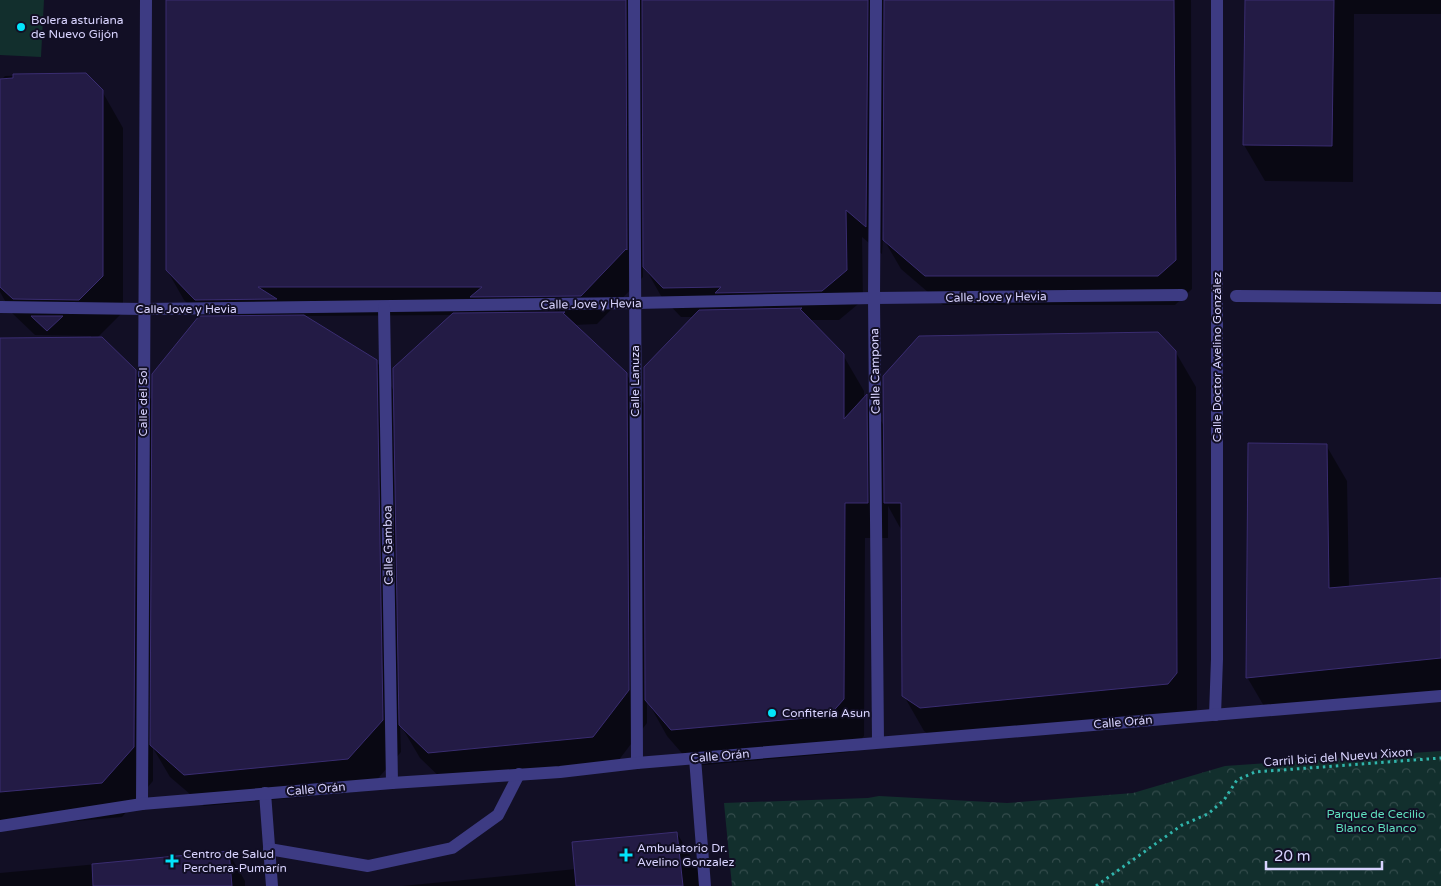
<svg xmlns="http://www.w3.org/2000/svg" width="1441" height="886" font-family="'Varela Round',sans-serif">
<style>
.park{fill:url(#park-crowns)}
.pitch{fill:#122f2d}
.shadow{fill:#0007;fill-rule:evenodd}
.building{fill:#231b45;stroke:#3a2d71}
.lines{fill:none;stroke-linecap:round;stroke-linejoin:round}
.path{stroke:#30b5ac;stroke-width:3;stroke-dasharray:2.5 4;stroke-linecap:butt}
.service{stroke:#3d3b83;stroke-width:12}
.pedestrian{stroke:#3d3b83;stroke-width:12}
.minor{stroke:#3d3b83;stroke-width:12}
.poi-dot{fill:#03e4fa;stroke:#120f25;stroke-width:2}
.labels{text-anchor:middle;stroke-width:4;stroke-linejoin:round;paint-order:stroke}
.poi-label{font-size:12px;fill:#d8d3fe;stroke:#120f25;text-anchor:start}
.street-label{font-size:12px;fill:#d8d3fe;stroke:#120f25}
.park-label{font-size:12px;fill:#5fdebd;stroke:#120f25}
</style>
<defs>
<pattern id="park-crowns" width="20" height="18" patternUnits="userSpaceOnUse" patternTransform="scale(1.25)"><rect width="20" height="18" fill="#122f2d"/><path d="M2 6a3 3 0 1 1 6 0M12 15a3 3 0 1 1 6 0" fill="none" stroke="#344c4c"/></pattern>
</defs>
<rect width="100%" height="100%" fill="#120f25"/>
<path class="park" d="M 1441,751 L 1441,886 L 732,886 L 724,803 L 868,798 L 879,796 L 1007,803 L 1133,793 L 1225,766 Z"/>
<path class="pitch" d="M 0,0 L 44,0 L 41,57 L 0,55 Z"/>
<g class="shadow">
<path d="M 167,0 L 1191,0 L 1192,289 L 1175,305 L 943,305 L 901,269 L 883,238 L 882,254 L 862,237 L 863,300 L 839,320 L 809,320 L 843,355 L 864,391 L 864,399 L 867,396 L 885,428 L 1175,351 L 1196,387 L 1197,709 L 1188,719 L 941,743 L 924,731 L 904,696 L 903,533 L 888,506 L 888,538 L 865,538 L 864,736 L 850,752 L 693,766 L 667,736 L 647,700 L 647,723 L 612,769 L 448,785 L 420,758 L 400,724 L 401,752 L 367,791 L 204,806 L 170,777 L 153,748 L 153,781 L 122,817 L 0,828 L 0,338 L 91,338 L 91,336 L 35,335 L 12,313 L 0,292 L 0,81 L 5,76 L 86,74 L 102,91 L 123,128 L 123,312 L 97,338 L 135,371 L 153,403 L 202,318 L 184,300 L 167,270 ZM 643,264 L 661,296 L 681,317 L 694,317 L 645,406 L 626,373 L 573,325 L 597,324 L 643,277 ZM 452,315 L 395,393 L 376,360 L 302,316 Z"/>
<path d="M 1245,0 L 1441,0 L 1441,14 L 1354,14 L 1353,182 L 1265,181 L 1244,145 Z"/>
<path d="M 1326,445 L 1347,481 L 1349,587 L 1441,579 L 1441,696 L 1268,713 L 1247,677 Z"/>
<path d="M 677,833 L 698,869 L 699,886 L 402,886 L 576,869 Z"/>
<path d="M 228,852 L 245,881 L 245,886 L 0,886 L 0,873 Z"/>
</g>
<g class="building">
<path d="M 166,0 L 626,0 L 627,250 L 626,249 L 581,296 L 470,297 L 482,287 L 258,287 L 277,299 L 195,300 L 166,270 Z"/>
<path d="M 642,0 L 868,0 L 866,227 L 846,210 L 847,270 L 822,291 L 715,293 L 721,287 L 663,288 L 643,267 Z"/>
<path d="M 884,0 L 1174,0 L 1176,260 L 1158,276 L 925,276 L 883,240 Z"/>
<path d="M 1245,0 L 1334,0 L 1332,146 L 1243,145 Z"/>
<path d="M 86,73 L 103,90 L 103,276 L 79,300 L 13,299 L 0,287 L 0,79 L 13,78 L 13,74 Z"/>
<path d="M 802,308 L 800,309 L 844,354 L 844,419 L 867,394 L 868,503 L 845,503 L 844,699 L 829,716 L 671,730 L 645,700 L 644,367 L 699,310 Z"/>
<path d="M 565,312 L 563,313 L 627,373 L 629,690 L 593,737 L 428,753 L 399,725 L 393,368 L 453,313 Z"/>
<path d="M 304,315 L 377,360 L 383,720 L 348,759 L 184,775 L 150,745 L 152,374 L 199,316 Z"/>
<path d="M 31,316 L 63,316 L 47,331 Z"/>
<path d="M 1158,332 L 1176,351 L 1177,673 L 1168,684 L 920,708 L 902,696 L 901,503 L 884,503 L 883,376 L 919,336 Z"/>
<path d="M 102,337 L 136,370 L 134,747 L 102,783 L 0,792 L 0,338 Z"/>
<path d="M 1248,443 L 1327,444 L 1329,588 L 1441,578 L 1441,658 L 1246,678 Z"/>
<path d="M 677,832 L 683,886 L 576,886 L 572,842 Z"/>
<path d="M 229,851 L 232,886 L 93,886 L 92,864 Z"/>
</g>
<g class="lines">
<path class="path" d="M 1096,886 L 1182,825 L 1208,814 L 1224,800 L 1237,780 L 1255,772 L 1441,758"/>
<g class="service">
<path d="M 695,758 L 705,886"/>
<path d="M 265,793 L 272,886"/>
<path d="M 269,849 L 368,866 L 452,848 L 498,815 L 519,774"/>
</g>
<g class="pedestrian">
<path d="M 1236,296 L 1441,298"/>
<path d="M 635,303 L 874,298 L 1182,295"/>
</g>
<g class="minor">
<path d="M 634,0 L 637,763"/>
<path d="M 876,0 L 874,298 L 878,742"/>
<path d="M 0,307 L 144,309 L 635,303"/>
<path d="M 384,307 L 392,783"/>
<path d="M 1215,715 L 1217,659 L 1217,0"/>
<path d="M 142,804 L 146,0"/>
<path d="M 0,826 L 142,804 L 392,783 L 560,772 L 637,763 L 1441,696"/>
</g>
</g>
<g class="poi-dot">
<circle cx="21" cy="27" r="5"/>
<circle cx="772" cy="713" r="5"/>
<path d="M623.5 847.5h5v5h5v5h-5v5h-5v-5h-5v-5h5z"/>
<path d="M169.5 853.5h5v5h5v5h-5v5h-5v-5h-5v-5h5z"/>
</g>
<g class="labels">
<g class="poi-label">
<text x="31" y="24">Bolera asturiana<tspan x="31" dy="14">de Nuevo Gijón</tspan></text>
<text x="782" y="717">Confitería Asun</text>
<text x="637" y="852">Ambulatorio Dr.<tspan x="637" dy="14">Avelino Gonzalez</tspan></text>
<text x="183" y="858">Centro de Salud<tspan x="183" dy="14">Perchera-Pumarín</tspan></text>
</g>
<g class="street-label">
<text transform="translate(996 297) rotate(-1)" y="4">Calle Jove y Hevia</text>
<text transform="translate(591 304) rotate(-1)" y="4">Calle Jove y Hevia</text>
<text x="186" y="313">Calle Jove y Hevia</text>
<text transform="translate(1217 357) rotate(-90)" y="4">Calle Doctor Avelino González</text>
<text transform="translate(875 371) rotate(-91)" y="4">Calle Campona</text>
<text transform="translate(635 381) rotate(-90)" y="4">Calle Lanuza</text>
<text transform="translate(143 402) rotate(-90)" y="4">Calle del Sol</text>
<text transform="translate(388 545) rotate(-91)" y="4">Calle Gamboa</text>
<text transform="translate(1123 722) rotate(-5)" y="4">Calle Orán</text>
<text transform="translate(720 756) rotate(-5)" y="4">Calle Orán</text>
<text transform="translate(1338 757) rotate(-4)" y="4">Carril bici del Nuevu Xixon</text>
<text transform="translate(316 789) rotate(-5)" y="4">Calle Orán</text>
</g>
<g class="park-label">
<text x="1376" y="818">Parque de Cecilio<tspan x="1376" dy="14">Blanco Blanco</tspan></text>
</g>
</g>
<path d="M1266 861v8h116v-8" fill="none" stroke="#d8d3fe" stroke-width="2.5"/>
<text x="1274" y="861" font-size="15" fill="#d8d3fe" stroke="#120f25" stroke-width="4" paint-order="stroke">20 m</text>
</svg>
